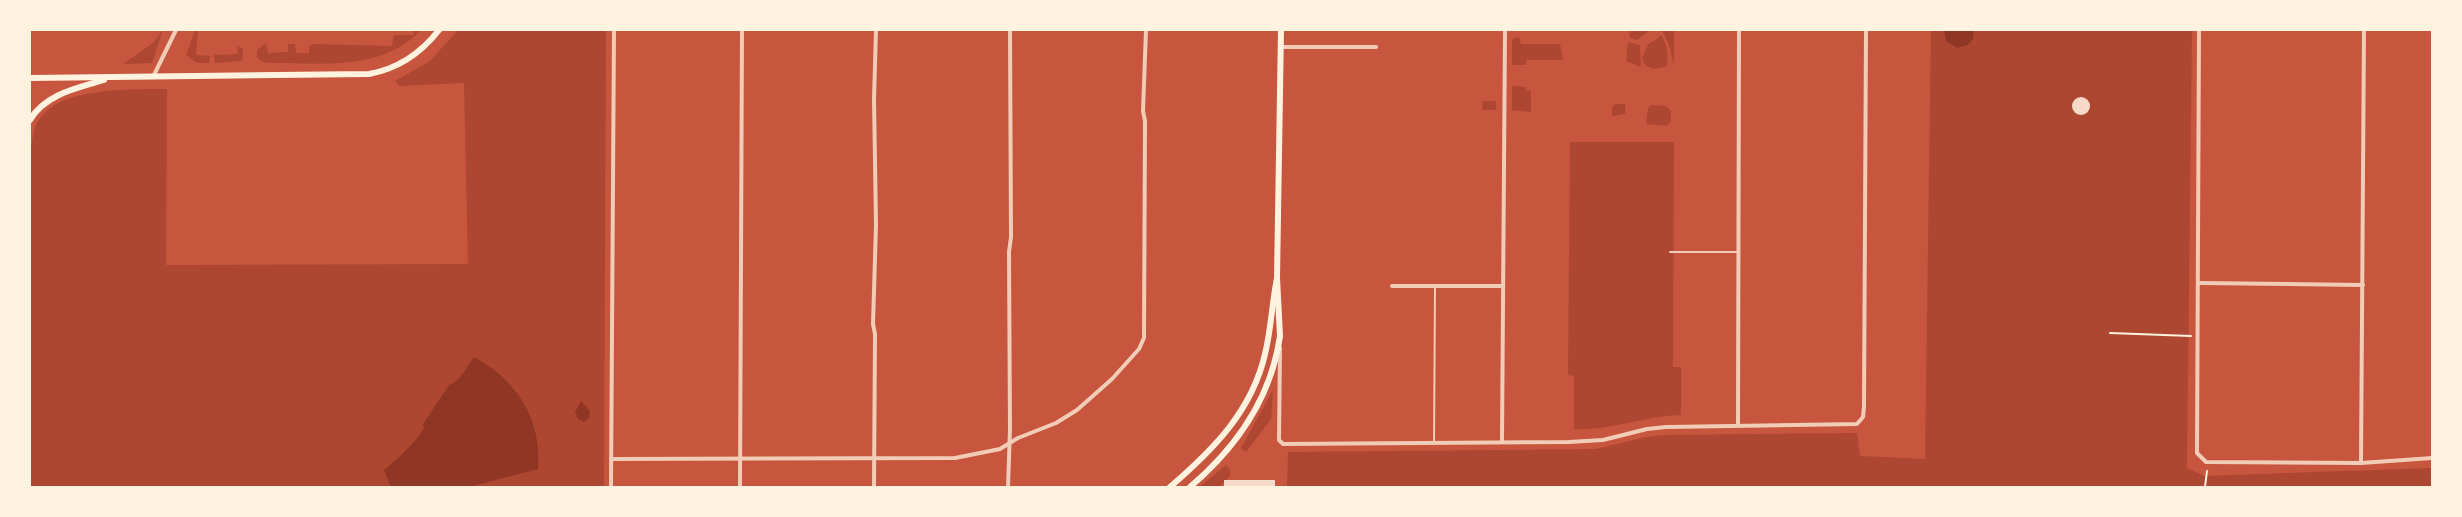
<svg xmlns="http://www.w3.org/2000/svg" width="2462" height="517" font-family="'Fira Sans',sans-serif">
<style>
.green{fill:#ae4732}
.water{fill:#8f3625}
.building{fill:#f7dbc8}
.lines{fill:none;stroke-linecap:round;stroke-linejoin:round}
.path{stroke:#fff3e0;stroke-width:2}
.service{stroke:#f1ccb7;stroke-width:2}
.minor{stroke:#f1ccb7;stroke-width:4}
.primary{stroke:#fff3e0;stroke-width:6}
.trunk{stroke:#fff3e0;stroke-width:6}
</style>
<rect width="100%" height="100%" fill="#c8553d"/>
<g class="green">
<path d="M 163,30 L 152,63 L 123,64 L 153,43 Z"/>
<path d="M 195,30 L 198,32 L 196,55 L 210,56 L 209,63 L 197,63 L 186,55 Z"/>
<path d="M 414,30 L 421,30 C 382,71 325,63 274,63 L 263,62 L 257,58 L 257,50 L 264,44 L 267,45 L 268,53 L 288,52 L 288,44 L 295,44 L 296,53 L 309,53 L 309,46 L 313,44 L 392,46 L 394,35 L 413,35 Z"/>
<path d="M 458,30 L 606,30 L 604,487 L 30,487 L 30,158 C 32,143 32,126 43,114 C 66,88 134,89 167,89 L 166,265 L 468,264 L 464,83 L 400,86 L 395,81 L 430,61 Z"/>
<path d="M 1632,30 L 1650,30 L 1637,40 L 1630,38 L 1629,32 Z"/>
<path d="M 1674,30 L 1674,66 L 1669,45 L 1662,31 Z"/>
<path d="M 1931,30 L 2192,30 L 2187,468 L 2204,476 L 2432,468 L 2432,487 L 1287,487 L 1288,452 L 1596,449 L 1646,437 L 1664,435 L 1857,433 L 1860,456 L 1925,459 Z"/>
<path d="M 1661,35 C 1666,41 1670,60 1666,67 L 1653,69 L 1645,65 L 1642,58 L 1648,44 L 1657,39 Z"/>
<path d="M 1519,37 L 1521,44 L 1560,44 L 1563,60 L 1526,60 L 1526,65 L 1512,65 L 1512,39 Z"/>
<path d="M 1628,42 L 1640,45 L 1641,67 L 1626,61 Z"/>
<path d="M 237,45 L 243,49 L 242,61 L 215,63 L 214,55 L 238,54 Z"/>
<path d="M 1512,86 L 1526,87 L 1526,91 L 1531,91 L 1531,112 L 1512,110 Z"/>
<path d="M 1483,101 L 1496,101 L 1496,110 L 1482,110 Z"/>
<path d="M 1616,104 L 1625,104 L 1625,114 L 1612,116 L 1612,107 Z"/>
<path d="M 1651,105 L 1666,106 L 1671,111 L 1671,122 L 1666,126 L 1646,124 L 1648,108 Z"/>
<path d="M 1570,142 L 1674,142 L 1673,367 L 1681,367 L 1681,415 C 1643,416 1611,431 1574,429 L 1574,376 L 1568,375 Z"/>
<path d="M 1273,390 L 1271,419 L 1246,452 L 1241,448 Z"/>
<path d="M 1226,465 L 1230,470 L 1230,476 L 1219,487 L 1199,487 Z"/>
</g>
<g class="water">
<path d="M 1944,30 L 1974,30 L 1973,39 L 1968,45 L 1957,48 L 1946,41 Z"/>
<path d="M 474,357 C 517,380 542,420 538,469 L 469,487 L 391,487 L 384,470 C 400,457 413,445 424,428 L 423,424 L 449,385 C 462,380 466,367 474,357 Z"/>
<path d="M 581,401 L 590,411 L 589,418 L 584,422 L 578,419 L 575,412 Z"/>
</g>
<g class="building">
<circle cx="2081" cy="106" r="9"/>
<rect x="1224" y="480" width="51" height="7"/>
</g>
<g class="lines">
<g class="path">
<path d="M 2110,333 L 2191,336"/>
<path d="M 2205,487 L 2207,471"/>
</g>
<g class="service">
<path d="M 1670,252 L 1737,252"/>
<path d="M 1434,443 L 1435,288"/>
</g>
<g class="minor">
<path d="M 2199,30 L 2197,453 L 2206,462 L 2361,463 L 2432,458"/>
<path d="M 1281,47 L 1376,47"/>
<path d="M 153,77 L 176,30"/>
<path d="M 2199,283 L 2363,285"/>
<path d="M 1392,286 L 1503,286"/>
<path d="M 1280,348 L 1279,440 L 1283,444 L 1569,442 L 1603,440 L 1647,429 L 1666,427 L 1857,424 L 1863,417 L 1864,406 L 1866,30"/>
<path d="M 1738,424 L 1739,30"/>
<path d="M 1502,441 L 1505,30"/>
<path d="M 611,459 L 955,458 L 1000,449 L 1018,438 L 1056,423 L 1077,410 L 1112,379 L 1139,349 L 1144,338 L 1145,121 L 1143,111 L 1146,30"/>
<path d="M 2361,463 L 2364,30"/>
<path d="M 611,487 L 614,30"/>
<path d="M 740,487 L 742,30"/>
<path d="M 874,487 L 875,334 L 873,324 L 876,225 L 874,99 L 876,30"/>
<path d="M 1008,487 L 1010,429 L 1009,252 L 1011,237 L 1010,30"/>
</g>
<g class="primary">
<path d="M 30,78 L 369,74 C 397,69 421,53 439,30"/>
<path d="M 30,120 C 45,94 78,88 104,80"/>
<path d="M 1280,336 L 1277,278 L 1281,30"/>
</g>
<g class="trunk">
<path d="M 1170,487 C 1213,450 1252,411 1265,354 C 1271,330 1272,303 1277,278"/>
<path d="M 1190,487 C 1237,447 1271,399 1280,336"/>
</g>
</g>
<rect width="2462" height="517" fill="none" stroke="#fff3e0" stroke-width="62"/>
</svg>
